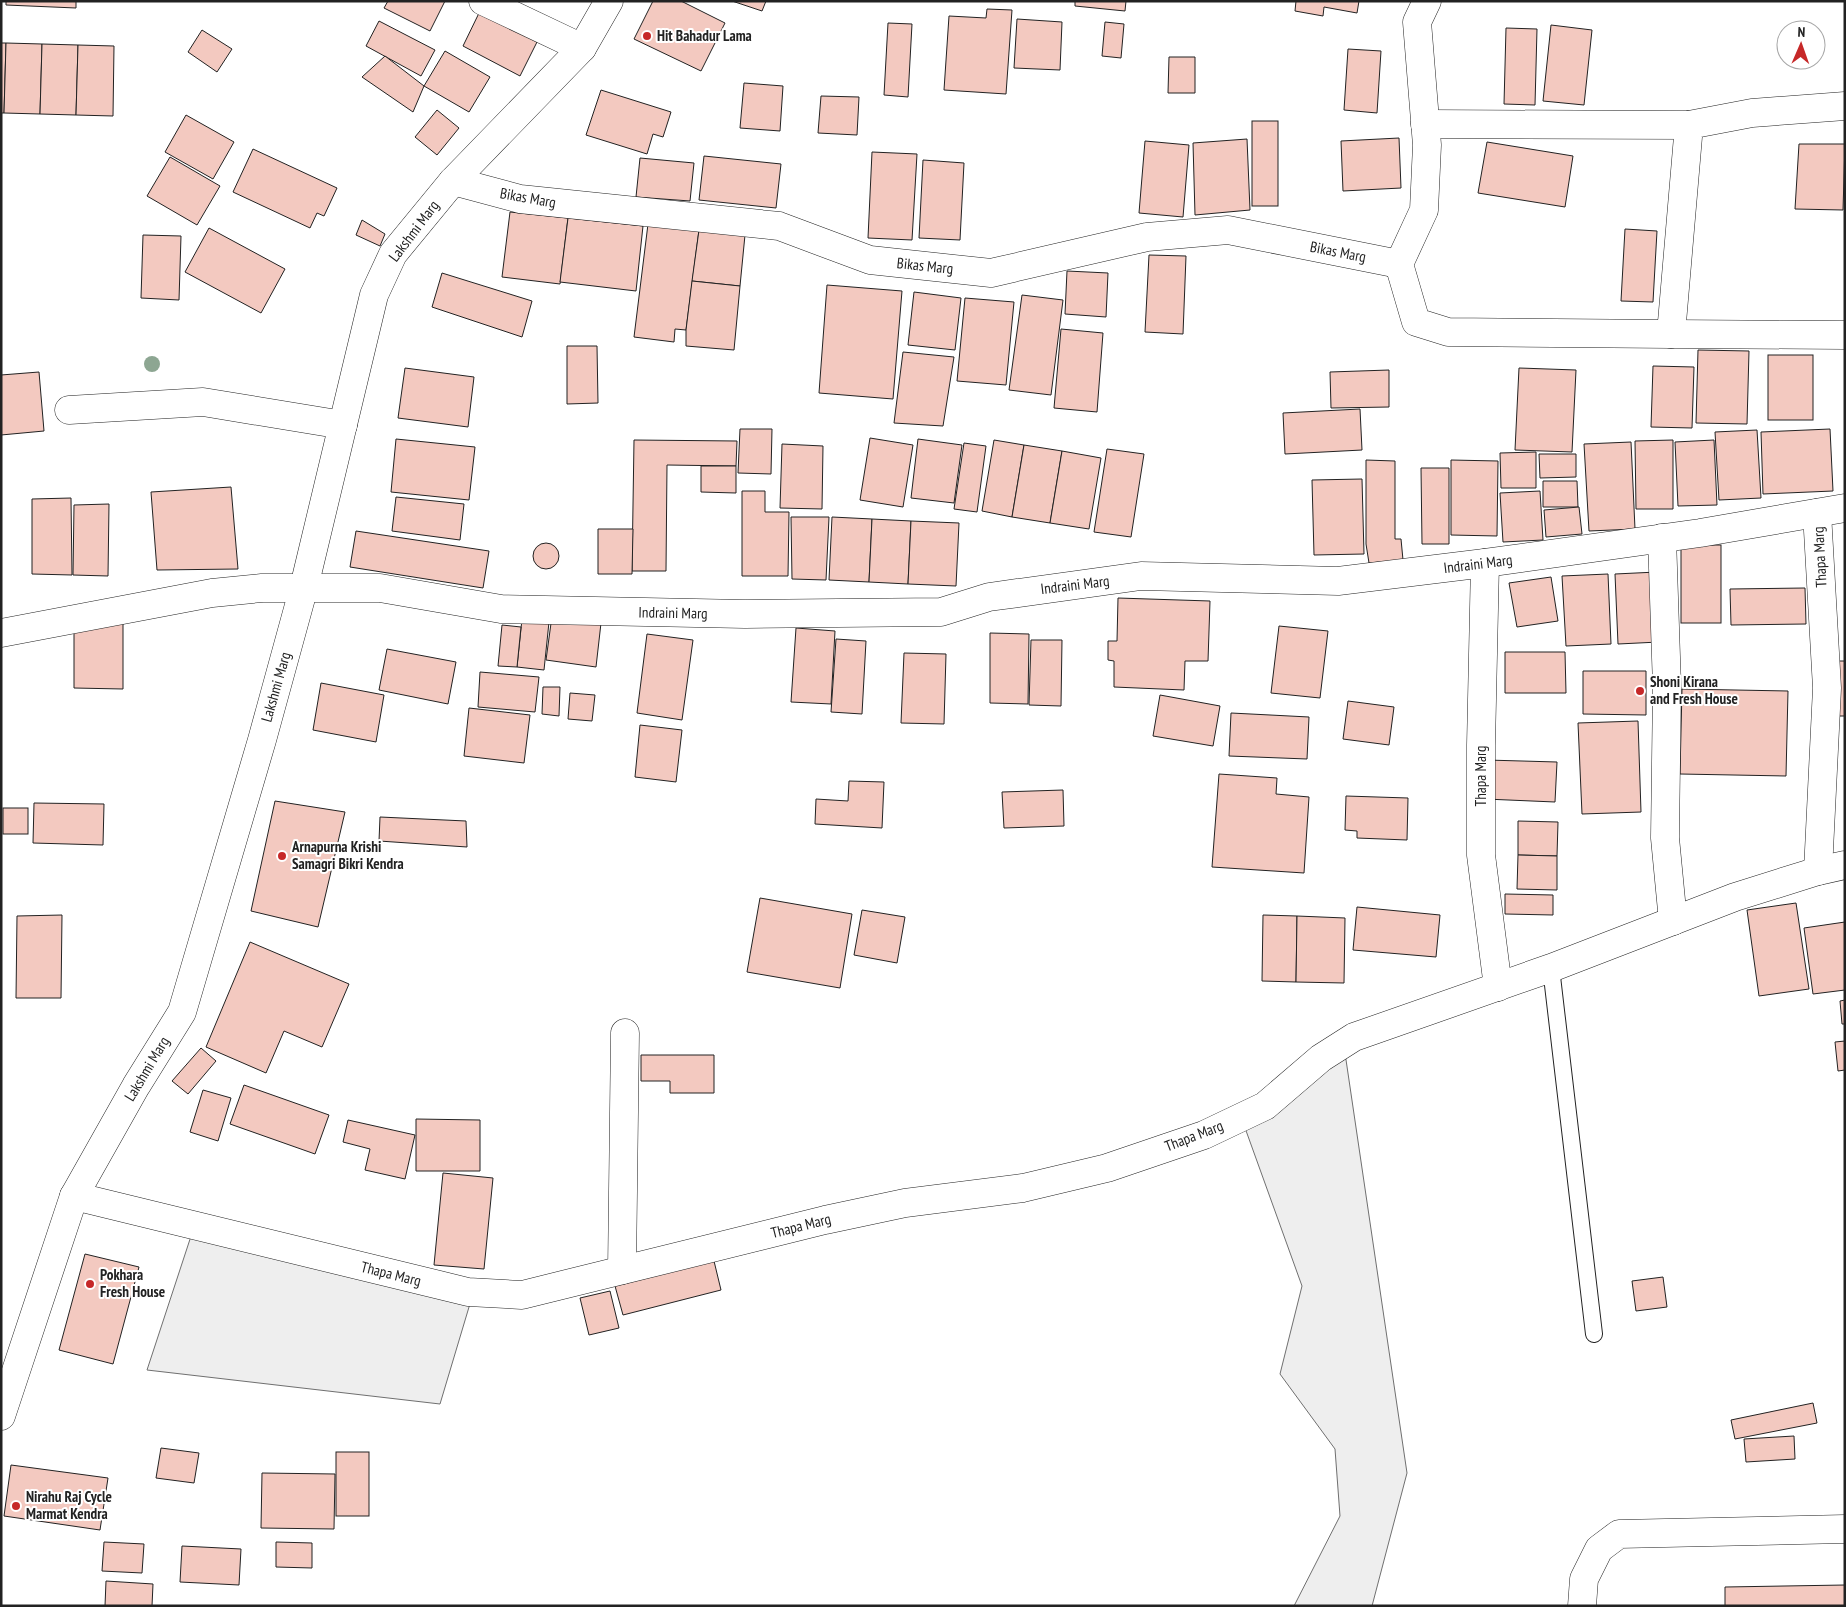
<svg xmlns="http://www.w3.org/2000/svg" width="1846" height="1607" font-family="'PT Sans Narrow',sans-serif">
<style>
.green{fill:#eee;stroke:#6f6f6f}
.building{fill:#f3c9c0;stroke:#222}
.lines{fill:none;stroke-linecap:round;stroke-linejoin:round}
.service-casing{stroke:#222;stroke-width:18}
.minor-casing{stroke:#222;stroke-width:29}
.service{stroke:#fff;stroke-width:16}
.minor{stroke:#fff;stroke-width:28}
.tree{fill:#8da692}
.poi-dot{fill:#c62828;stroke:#fff;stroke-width:2}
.labels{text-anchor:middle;stroke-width:4;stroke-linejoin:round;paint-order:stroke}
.poi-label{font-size:15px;font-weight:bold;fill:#222;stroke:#fff;text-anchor:start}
.street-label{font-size:15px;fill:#222;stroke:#fff}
</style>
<rect width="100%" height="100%" fill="#fff"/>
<g class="green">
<path d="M 1345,1053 L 1407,1473 L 1372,1606 L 1294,1606 L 1340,1516 L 1335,1449 L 1280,1374 L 1302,1286 L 1240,1114 Z"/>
<path d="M 194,1227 L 472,1297 L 440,1404 L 147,1370 Z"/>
</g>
<g class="building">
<path d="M 6,1 L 76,1 L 76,8 L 6,5 Z"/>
<path d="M 388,1 L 445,1 L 430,31 L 384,8 Z"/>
<path d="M 653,1 L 681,1 L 725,23 L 701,71 L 634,39 Z"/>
<path d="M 732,1 L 766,1 L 762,11 Z"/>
<path d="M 1075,1 L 1126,1 L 1125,11 L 1075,6 Z"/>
<path d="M 1296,1 L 1359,1 L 1357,13 L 1324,7 L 1323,16 L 1295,11 Z"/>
<path d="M 987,9 L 1012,10 L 1006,94 L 944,90 L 949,16 L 986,18 Z"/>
<path d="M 480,11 L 537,42 L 520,76 L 463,46 Z"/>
<path d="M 1017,19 L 1062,22 L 1060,70 L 1014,68 Z"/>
<path d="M 379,21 L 435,50 L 421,76 L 366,46 Z"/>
<path d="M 1105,22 L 1124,24 L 1121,58 L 1102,56 Z"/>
<path d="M 888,23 L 912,24 L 908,97 L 884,95 Z"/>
<path d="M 1551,25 L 1592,30 L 1584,105 L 1543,101 Z"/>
<path d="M 1506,28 L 1537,29 L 1535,105 L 1504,104 Z"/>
<path d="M 202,30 L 232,49 L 217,72 L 188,52 Z"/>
<path d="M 1,43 L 6,43 L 4,113 L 1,113 Z"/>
<path d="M 6,43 L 42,44 L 40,114 L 4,113 Z"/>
<path d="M 42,44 L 78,45 L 76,115 L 40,114 Z"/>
<path d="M 78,45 L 114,46 L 113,116 L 76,115 Z"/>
<path d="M 1348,49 L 1381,51 L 1377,113 L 1344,110 Z"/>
<path d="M 445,51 L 490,77 L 469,112 L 424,86 Z"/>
<path d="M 385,56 L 424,86 L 413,112 L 362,77 Z"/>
<path d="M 1169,57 L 1195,57 L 1195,93 L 1168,93 Z"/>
<path d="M 744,83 L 783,86 L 780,131 L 740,128 Z"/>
<path d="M 601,90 L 671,112 L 663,137 L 653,134 L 647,154 L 586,135 Z"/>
<path d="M 821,96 L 859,97 L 857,135 L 818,133 Z"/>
<path d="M 437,110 L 459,128 L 437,155 L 415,137 Z"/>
<path d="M 186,115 L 234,142 L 213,179 L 165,152 Z"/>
<rect x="1252" y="121" width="26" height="85"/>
<path d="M 1399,138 L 1401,188 L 1343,191 L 1341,141 Z"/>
<path d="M 1247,139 L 1250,210 L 1195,215 L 1193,143 Z"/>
<path d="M 1145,141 L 1189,145 L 1183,217 L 1139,213 Z"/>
<path d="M 1487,142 L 1573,156 L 1565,207 L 1478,193 Z"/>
<path d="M 1799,144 L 1845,144 L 1843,210 L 1795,209 Z"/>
<path d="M 253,149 L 337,188 L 324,216 L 317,213 L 310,228 L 233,192 Z"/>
<path d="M 872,152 L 917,154 L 912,240 L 868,238 Z"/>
<path d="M 704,156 L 781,164 L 776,208 L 699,200 Z"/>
<path d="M 170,157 L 220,186 L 197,225 L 147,196 Z"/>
<path d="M 640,158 L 694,163 L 690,201 L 636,197 Z"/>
<path d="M 923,160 L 964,163 L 960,240 L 919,238 Z"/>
<path d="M 510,212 L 568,218 L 560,284 L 502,277 Z"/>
<path d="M 568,218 L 643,226 L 636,291 L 560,282 Z"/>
<path d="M 362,220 L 385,234 L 380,246 L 356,235 Z"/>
<path d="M 648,224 L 699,230 L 686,330 L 675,329 L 674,342 L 634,337 Z"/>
<path d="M 209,228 L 285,269 L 261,313 L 185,272 Z"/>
<path d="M 1625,229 L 1657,231 L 1653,302 L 1621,301 Z"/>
<path d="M 699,230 L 745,235 L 740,286 L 692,281 Z"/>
<path d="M 143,235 L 181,236 L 179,300 L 141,298 Z"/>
<path d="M 1149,255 L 1186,256 L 1183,334 L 1145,332 Z"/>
<path d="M 1067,271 L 1108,273 L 1106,317 L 1065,314 Z"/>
<path d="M 442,273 L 532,301 L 522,337 L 432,307 Z"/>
<path d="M 692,281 L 740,286 L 734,350 L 686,346 L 686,330 Z"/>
<path d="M 827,285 L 902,291 L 893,399 L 819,393 Z"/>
<path d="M 914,292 L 961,298 L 955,350 L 908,345 Z"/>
<path d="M 1022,295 L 1063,300 L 1051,395 L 1009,390 Z"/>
<path d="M 965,298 L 1014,302 L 1006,385 L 957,381 Z"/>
<path d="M 1061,329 L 1103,333 L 1097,412 L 1054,408 Z"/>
<path d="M 567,346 L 597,346 L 598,403 L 567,404 Z"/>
<path d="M 1698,350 L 1749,351 L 1747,424 L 1696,423 Z"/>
<path d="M 903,352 L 954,357 L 943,426 L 894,423 Z"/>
<rect x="1768" y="355" width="45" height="65"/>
<path d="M 1653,366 L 1694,367 L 1692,428 L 1651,427 Z"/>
<path d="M 405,368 L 474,377 L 468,427 L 398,418 Z"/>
<path d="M 1519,368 L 1576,370 L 1572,452 L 1515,450 Z"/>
<path d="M 1389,370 L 1389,407 L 1331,408 L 1330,372 Z"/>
<path d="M 39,372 L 44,431 L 1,435 L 1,375 Z"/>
<path d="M 1360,409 L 1362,450 L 1285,454 L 1283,413 Z"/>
<path d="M 740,429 L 772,429 L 771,474 L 738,473 Z"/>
<path d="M 1830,429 L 1833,491 L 1763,494 L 1761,432 Z"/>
<path d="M 1757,430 L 1761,498 L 1719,500 L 1715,432 Z"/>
<path d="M 870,438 L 913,445 L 903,507 L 860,500 Z"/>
<path d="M 396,439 L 475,447 L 469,500 L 391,492 Z"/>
<path d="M 918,439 L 962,445 L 954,503 L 911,498 Z"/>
<path d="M 634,440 L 737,441 L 736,466 L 667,465 L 666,571 L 632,571 Z"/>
<path d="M 994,440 L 1024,445 L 1012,517 L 982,511 Z"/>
<path d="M 1673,440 L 1673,509 L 1636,509 L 1635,441 Z"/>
<path d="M 1714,440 L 1717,505 L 1678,506 L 1675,442 Z"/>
<path d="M 1631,442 L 1635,529 L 1589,531 L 1584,444 Z"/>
<path d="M 964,443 L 986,446 L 977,512 L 954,509 Z"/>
<path d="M 782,444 L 823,446 L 822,509 L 780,508 Z"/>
<path d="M 1024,445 L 1062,451 L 1050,523 L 1012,517 Z"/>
<path d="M 1107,449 L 1144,454 L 1131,537 L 1094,532 Z"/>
<path d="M 1062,451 L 1101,458 L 1089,529 L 1050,523 Z"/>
<path d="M 1536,452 L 1536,488 L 1501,488 L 1500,453 Z"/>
<path d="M 1539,454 L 1576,454 L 1576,477 L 1540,478 Z"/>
<path d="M 1366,460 L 1395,461 L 1395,539 L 1401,539 L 1403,560 L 1369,563 L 1366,544 Z"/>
<path d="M 1451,460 L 1498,461 L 1497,536 L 1451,535 Z"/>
<path d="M 701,466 L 736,466 L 736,493 L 701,492 Z"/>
<path d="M 1421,468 L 1449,468 L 1449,544 L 1422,544 Z"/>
<path d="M 1362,479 L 1364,554 L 1314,555 L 1312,480 Z"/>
<path d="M 1543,481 L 1577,481 L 1578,507 L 1543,507 Z"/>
<path d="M 231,487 L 238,569 L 157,570 L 151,492 Z"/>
<path d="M 742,491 L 765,491 L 765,512 L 789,512 L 788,576 L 742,576 Z"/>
<path d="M 1540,491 L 1543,540 L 1503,542 L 1500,493 Z"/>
<path d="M 396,497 L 464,504 L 460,540 L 392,531 Z"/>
<path d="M 71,498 L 72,575 L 32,574 L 32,499 Z"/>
<path d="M 109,504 L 108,576 L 73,575 L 74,505 Z"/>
<path d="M 1579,507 L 1582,534 L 1546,537 L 1544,510 Z"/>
<path d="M 791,517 L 829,517 L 826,580 L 792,579 Z"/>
<path d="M 832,517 L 872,519 L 869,582 L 829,580 Z"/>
<path d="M 872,519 L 911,521 L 908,584 L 869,582 Z"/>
<path d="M 911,521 L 959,523 L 956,586 L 908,584 Z"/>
<path d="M 598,529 L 633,529 L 632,574 L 598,574 Z"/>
<path d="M 356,531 L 489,551 L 483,588 L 350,567 Z"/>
<circle cx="546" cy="556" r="13"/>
<rect x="1681" y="545" width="40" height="78"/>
<path d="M 1657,572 L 1659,642 L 1618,644 L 1615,574 Z"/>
<path d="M 1608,574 L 1611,644 L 1566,646 L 1562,576 Z"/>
<path d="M 1551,577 L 1558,621 L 1517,627 L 1509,583 Z"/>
<path d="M 1805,588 L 1806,624 L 1731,625 L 1730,589 Z"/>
<path d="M 1118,598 L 1210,601 L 1208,661 L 1185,661 L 1184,690 L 1114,687 L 1114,661 L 1108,660 L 1108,641 L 1117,641 Z"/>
<path d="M 552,616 L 601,623 L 596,667 L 546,660 Z"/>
<path d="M 522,619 L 549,622 L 544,670 L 517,667 Z"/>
<path d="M 123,620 L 123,689 L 74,688 L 74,621 Z"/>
<path d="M 502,625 L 521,627 L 517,667 L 498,666 Z"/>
<path d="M 1279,626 L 1328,631 L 1320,698 L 1271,693 Z"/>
<path d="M 796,628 L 835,631 L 831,704 L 791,702 Z"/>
<path d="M 990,633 L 1029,634 L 1028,704 L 990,703 Z"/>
<path d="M 647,634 L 693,640 L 682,720 L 637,713 Z"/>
<path d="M 836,639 L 866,641 L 862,714 L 831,712 Z"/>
<path d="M 1031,640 L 1062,640 L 1061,706 L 1029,705 Z"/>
<path d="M 387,649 L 456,662 L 448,704 L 379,690 Z"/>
<path d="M 1505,652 L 1565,652 L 1566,693 L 1505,693 Z"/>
<path d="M 904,653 L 946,654 L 944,724 L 901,723 Z"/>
<path d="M 1836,661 L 1845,661 L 1845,716 L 1838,716 Z"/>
<path d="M 1583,671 L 1646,671 L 1646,715 L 1583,714 Z"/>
<path d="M 480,672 L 539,677 L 535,712 L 478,707 Z"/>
<path d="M 321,683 L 384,695 L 376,742 L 313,730 Z"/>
<path d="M 543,687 L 560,687 L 559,716 L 542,714 Z"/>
<path d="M 1682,689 L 1788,691 L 1786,776 L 1680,774 Z"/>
<path d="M 570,693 L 595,695 L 592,721 L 568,719 Z"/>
<path d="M 1160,695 L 1220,706 L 1213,746 L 1153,736 Z"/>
<path d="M 1348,701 L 1394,707 L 1389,745 L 1343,739 Z"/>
<path d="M 469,708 L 530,715 L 524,763 L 464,756 Z"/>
<path d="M 1231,713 L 1309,717 L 1307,759 L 1229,756 Z"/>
<path d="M 1638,721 L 1641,812 L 1582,814 L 1578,723 Z"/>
<path d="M 640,725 L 682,730 L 676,782 L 635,777 Z"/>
<path d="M 1486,760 L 1557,762 L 1555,802 L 1485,799 Z"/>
<path d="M 1219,774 L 1277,778 L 1276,794 L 1309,797 L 1304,873 L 1212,867 Z"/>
<path d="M 849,781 L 884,782 L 882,828 L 815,824 L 816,799 L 848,801 Z"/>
<path d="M 1063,790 L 1064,826 L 1004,828 L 1002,792 Z"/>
<path d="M 1346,796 L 1408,798 L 1407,840 L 1357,838 L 1357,831 L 1345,830 Z"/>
<path d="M 275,801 L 345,812 L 318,927 L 251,911 Z"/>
<path d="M 34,803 L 104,804 L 103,845 L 33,843 Z"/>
<rect x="3" y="808" width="25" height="26"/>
<path d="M 380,817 L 466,821 L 467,847 L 379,841 Z"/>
<path d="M 1518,821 L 1558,822 L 1557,856 L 1518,855 Z"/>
<path d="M 1518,855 L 1557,856 L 1557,890 L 1517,889 Z"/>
<path d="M 1505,894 L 1553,895 L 1553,915 L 1505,914 Z"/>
<path d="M 760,898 L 852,914 L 840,988 L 747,972 Z"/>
<path d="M 1796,903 L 1809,989 L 1759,996 L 1747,910 Z"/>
<path d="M 1357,907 L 1440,915 L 1436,957 L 1353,950 Z"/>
<path d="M 862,910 L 905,917 L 897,963 L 854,955 Z"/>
<path d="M 62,915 L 61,998 L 16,998 L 17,916 Z"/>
<path d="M 1263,915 L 1297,916 L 1296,982 L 1262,981 Z"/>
<path d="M 1297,916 L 1345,918 L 1344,983 L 1296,982 Z"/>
<path d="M 1845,922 L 1845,990 L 1813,994 L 1804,928 Z"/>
<path d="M 250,942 L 349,984 L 322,1047 L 284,1031 L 266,1073 L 206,1047 Z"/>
<path d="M 1845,1000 L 1845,1024 L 1842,1024 L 1840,1001 Z"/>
<path d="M 1845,1041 L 1845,1070 L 1838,1071 L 1835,1042 Z"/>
<path d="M 201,1048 L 216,1061 L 188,1094 L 172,1081 Z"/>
<path d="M 641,1055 L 714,1055 L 714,1093 L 670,1093 L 670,1081 L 641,1081 Z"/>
<path d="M 244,1085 L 329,1115 L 315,1154 L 230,1124 Z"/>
<path d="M 203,1090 L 231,1098 L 218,1141 L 190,1132 Z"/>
<path d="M 416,1119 L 480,1120 L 480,1171 L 416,1171 Z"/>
<path d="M 348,1120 L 415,1135 L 405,1179 L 365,1170 L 370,1149 L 343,1142 Z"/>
<path d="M 443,1173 L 493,1178 L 484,1269 L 434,1265 Z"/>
<path d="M 85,1254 L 139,1267 L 113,1364 L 59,1350 Z"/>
<path d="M 714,1261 L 721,1290 L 623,1315 L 615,1286 Z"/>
<path d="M 1663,1277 L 1667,1307 L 1636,1311 L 1632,1281 Z"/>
<path d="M 610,1291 L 619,1328 L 589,1335 L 580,1298 Z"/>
<path d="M 1813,1403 L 1817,1423 L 1735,1439 L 1731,1420 Z"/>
<path d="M 1794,1436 L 1795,1459 L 1746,1462 L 1744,1439 Z"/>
<path d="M 161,1448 L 199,1453 L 194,1483 L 156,1478 Z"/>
<rect x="336" y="1452" width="33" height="64"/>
<path d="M 11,1465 L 108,1478 L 100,1530 L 4,1516 Z"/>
<path d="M 262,1473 L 335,1474 L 334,1529 L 261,1528 Z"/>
<path d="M 104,1542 L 144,1544 L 142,1573 L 102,1571 Z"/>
<path d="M 276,1542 L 312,1543 L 312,1568 L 276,1567 Z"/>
<path d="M 182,1546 L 241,1549 L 239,1585 L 180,1582 Z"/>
<path d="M 106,1581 L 153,1584 L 152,1606 L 105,1606 Z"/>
<path d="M 1845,1585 L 1845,1606 L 1725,1606 L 1725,1587 Z"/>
</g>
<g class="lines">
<defs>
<path id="service" d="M 1551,968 L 1594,1334"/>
<g id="minor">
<path d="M 483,1 L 582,48"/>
<path d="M 1427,1 L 1417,22 L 1427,145 L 1424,210 L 1399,264 L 1416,322 L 1448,332 L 1671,334 L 1689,125 L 1752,113 L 1845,106"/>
<path d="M 1425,124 L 1689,125"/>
<path d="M 453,181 L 520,199 L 779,226 L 870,260 L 991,273 L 1147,237 L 1228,230 L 1399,264"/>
<path d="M 1671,334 L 1845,335"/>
<path d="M 69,410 L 203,402 L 343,425"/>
<path d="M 1817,513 L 1827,688 L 1818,871"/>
<path d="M 1662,538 L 1667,687 L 1665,838 L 1673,921"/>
<path d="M 1485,563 L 1481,745 L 1481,855 L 1498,987"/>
<path d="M 1,633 L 212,593 L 262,588 L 380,588 L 501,609 L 745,614 L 941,612 L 989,597 L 1141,576 L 1338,581 L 1485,563 L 1700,533 L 1845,508"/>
<path d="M 74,1196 L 468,1292 L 522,1295 L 825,1220 L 905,1203 L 1023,1188 L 1107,1168 L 1204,1135 L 1265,1106 L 1321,1058 L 1354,1037 L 1551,968 L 1735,897 L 1818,871 L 1845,865"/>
<path d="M 622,1270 L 625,1033"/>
<path d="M 1,1416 L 74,1196 L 136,1086 L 182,1012 L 262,740 L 304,587 L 374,295 L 393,254 L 453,181 L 582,48 L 609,1"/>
<path d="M 1582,1606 L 1584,1579 L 1599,1549 L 1619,1534 L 1845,1529"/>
</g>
</defs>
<use href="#service" class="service-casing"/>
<use href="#minor" class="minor-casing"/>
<use href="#service" class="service"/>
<use href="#minor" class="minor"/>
</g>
<circle class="tree" cx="152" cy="364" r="8"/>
<g class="poi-dot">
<circle cx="647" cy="36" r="5"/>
<circle cx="1640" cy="691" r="5"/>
<circle cx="282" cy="856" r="5"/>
<circle cx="90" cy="1284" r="5"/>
<circle cx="16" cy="1506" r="5"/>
</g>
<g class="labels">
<g class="poi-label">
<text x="657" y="41">Hit Bahadur Lama</text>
<text x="1650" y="687">Shoni Kirana<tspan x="1650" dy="17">and Fresh House</tspan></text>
<text x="292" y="852">Arnapurna Krishi<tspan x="292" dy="17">Samagri Bikri Kendra</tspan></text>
<text x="100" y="1280">Pokhara<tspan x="100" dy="17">Fresh House</tspan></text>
<text x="26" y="1502">Nirahu Raj Cycle<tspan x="26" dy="17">Marmat Kendra</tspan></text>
</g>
<g class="street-label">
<text transform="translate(528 198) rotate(10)" y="5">Bikas Marg</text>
<text transform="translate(414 231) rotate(-53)" y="5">Lakshmi Marg</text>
<text transform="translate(1338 252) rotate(11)" y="5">Bikas Marg</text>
<text transform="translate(925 266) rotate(6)" y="5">Bikas Marg</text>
<text transform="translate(1820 557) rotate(-93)" y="5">Thapa Marg</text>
<text transform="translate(1478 564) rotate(-7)" y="5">Indraini Marg</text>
<text transform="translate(1075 585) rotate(-7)" y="5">Indraini Marg</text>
<text transform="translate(673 613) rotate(1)" y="5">Indraini Marg</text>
<text transform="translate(276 687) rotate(-74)" y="5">Lakshmi Marg</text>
<text transform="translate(1481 776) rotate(-90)" y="5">Thapa Marg</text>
<text transform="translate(147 1069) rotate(-59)" y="5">Lakshmi Marg</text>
<text transform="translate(1194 1136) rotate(-21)" y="5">Thapa Marg</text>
<text transform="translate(801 1226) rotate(-14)" y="5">Thapa Marg</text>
<text transform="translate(391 1274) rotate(14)" y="5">Thapa Marg</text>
</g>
</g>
<rect width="1846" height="1607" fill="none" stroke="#222222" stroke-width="5"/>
<g transform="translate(1801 45) rotate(2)"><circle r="24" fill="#ffffff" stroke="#a7a7a7"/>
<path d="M0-4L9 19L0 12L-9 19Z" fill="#c62828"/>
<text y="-8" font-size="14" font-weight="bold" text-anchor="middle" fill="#222222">N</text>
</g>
</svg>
